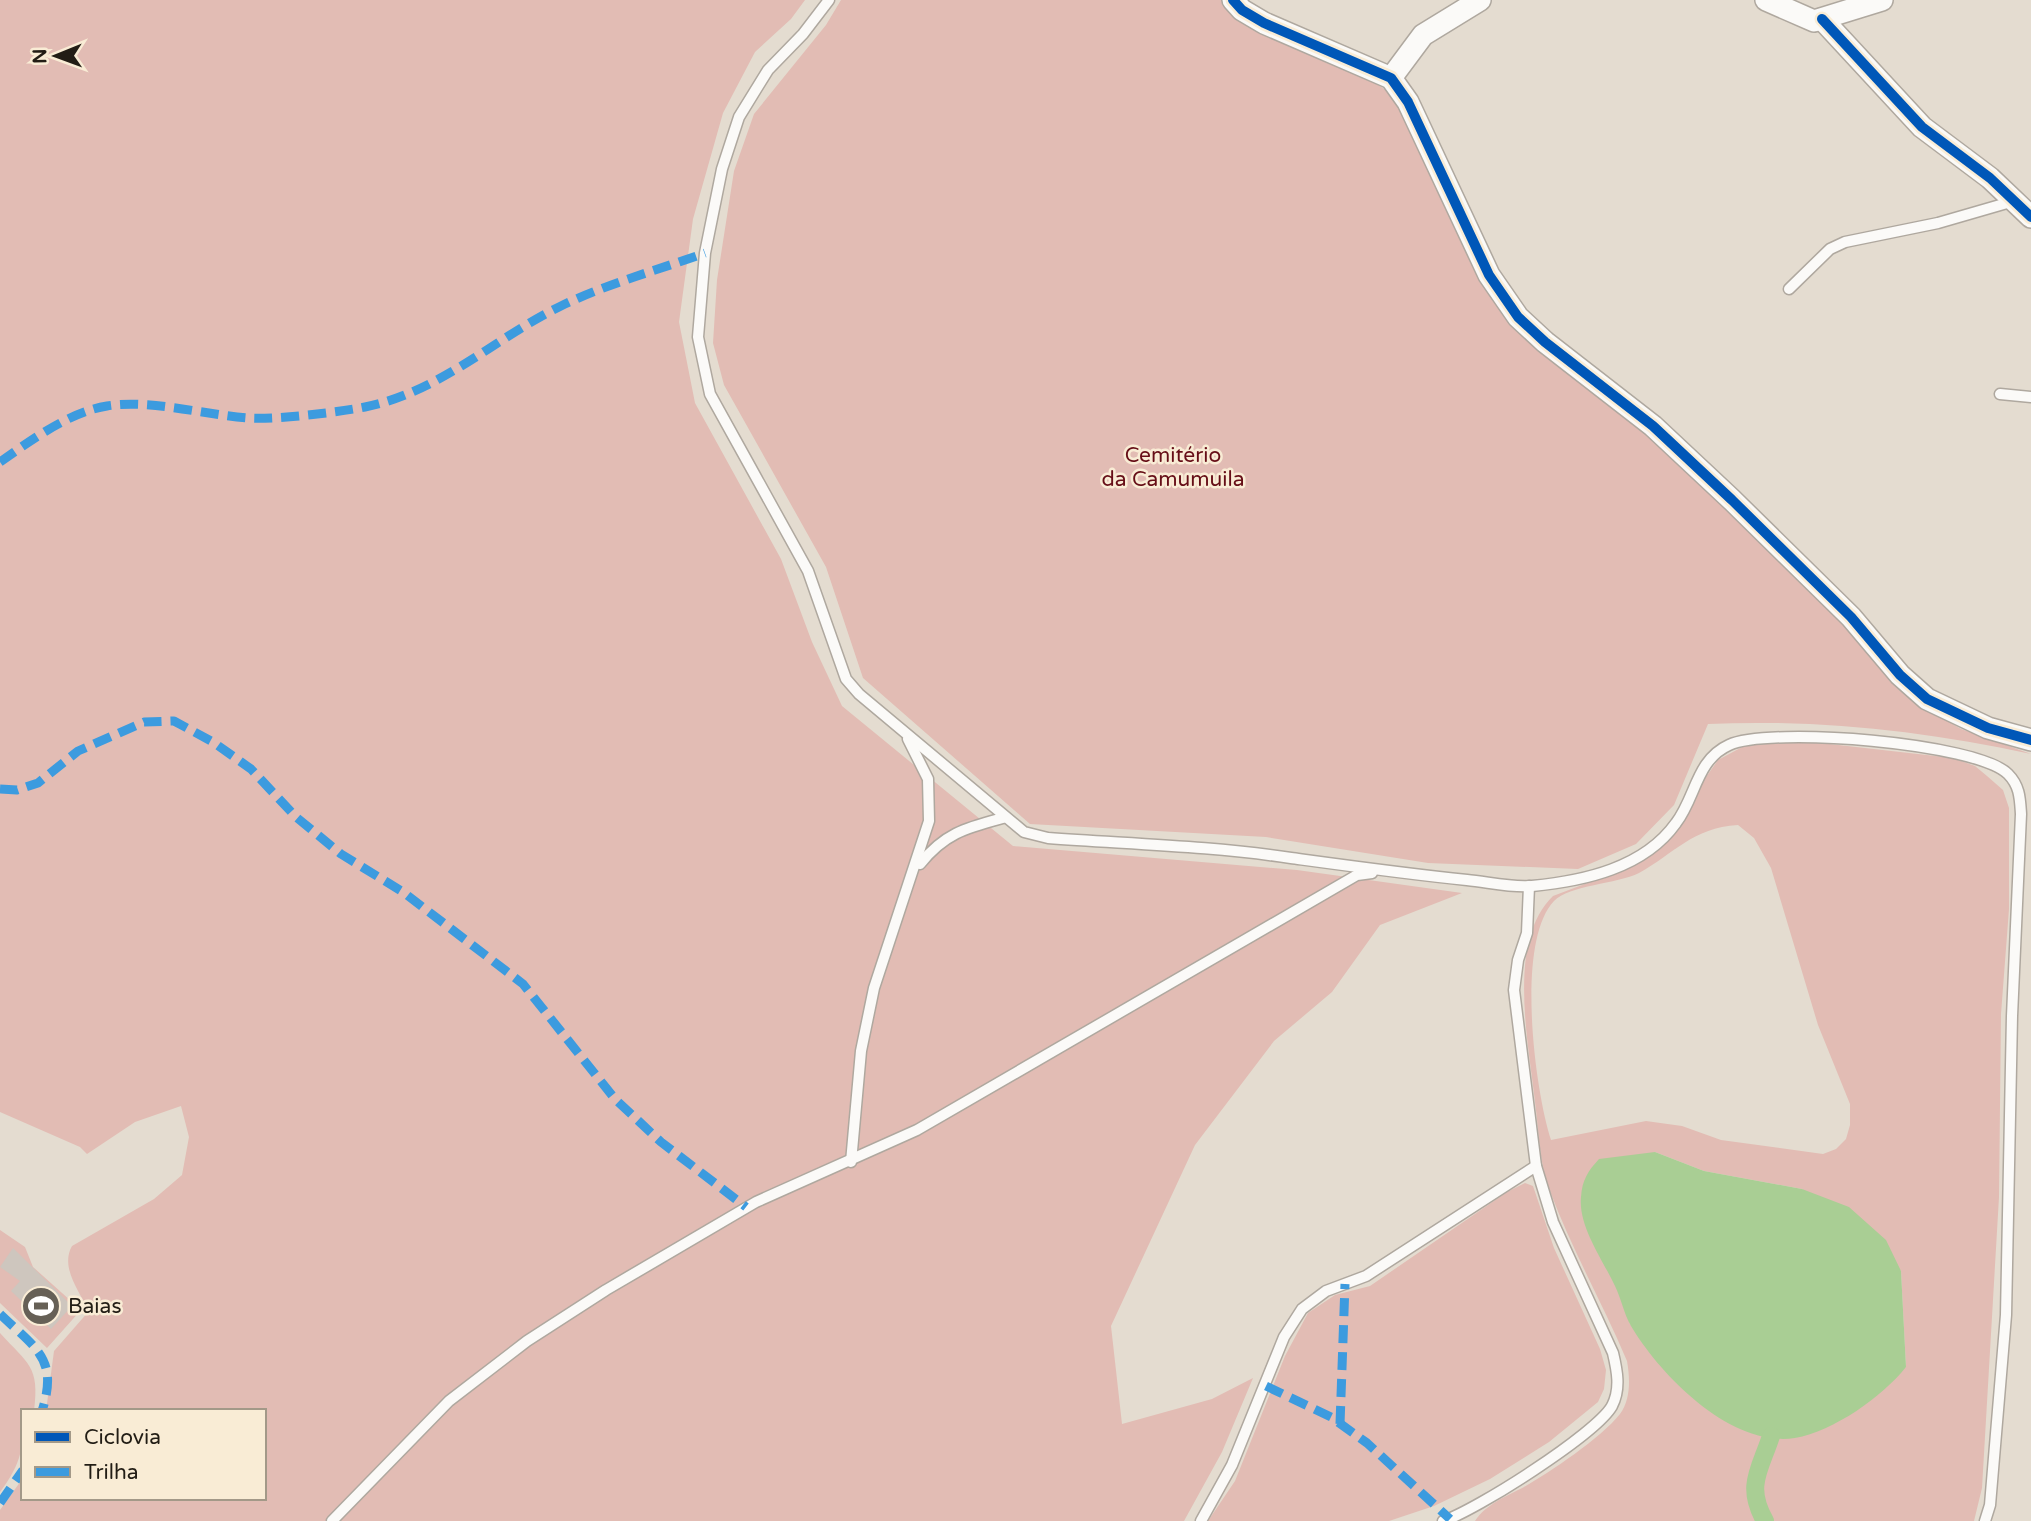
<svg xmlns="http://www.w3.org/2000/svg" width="2031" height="1521" font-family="'Varela Round',sans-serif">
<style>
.green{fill:#e2bcb4;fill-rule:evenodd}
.water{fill:#a9ce94}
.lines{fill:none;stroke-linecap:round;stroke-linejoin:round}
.canal{stroke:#a9ce94;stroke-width:18}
.building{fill:#cec6be}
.lane-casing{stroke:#afa89f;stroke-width:13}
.street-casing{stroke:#afa89f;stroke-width:24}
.lane{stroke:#fbfaf8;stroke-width:10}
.street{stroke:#fbfaf8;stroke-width:21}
.quiet{stroke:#3c9bdf;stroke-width:9;stroke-dasharray:18 9;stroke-linecap:butt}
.cycleway-casing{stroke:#f9ecd5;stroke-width:15}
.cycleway{stroke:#0057b8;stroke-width:10}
.labels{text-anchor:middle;stroke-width:5;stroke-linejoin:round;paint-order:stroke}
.park-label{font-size:21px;fill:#660e17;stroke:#f9ecd5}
.poi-label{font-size:21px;fill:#221d15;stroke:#f9ecd5;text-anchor:start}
</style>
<rect width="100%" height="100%" fill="#e4dcd0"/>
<g class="green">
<path d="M 0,0 L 805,0 L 791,19 L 755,52 L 723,113 L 693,219 L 679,322 L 695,403 L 781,559 L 812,642 L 842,706 L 1013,846 L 1297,870 L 1462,893 L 1380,925 L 1332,992 L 1274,1041 L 1195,1145 L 1111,1326 L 1122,1424 L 1212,1399 L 1253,1378 L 1222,1452 L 1184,1521 L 0,1521 L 0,1510 L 23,1478 L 23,1498 L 264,1498 L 264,1411 L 46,1411 L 54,1351 L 89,1311 C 79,1291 60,1267 72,1246 L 154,1199 L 182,1175 L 189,1137 L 181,1106 L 135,1122 L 87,1154 L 80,1147 L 0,1112 Z"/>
<path d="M 841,0 L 1222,0 L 1244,21 L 1374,82 L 1387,91 L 1400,110 L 1483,284 L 1508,321 L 1538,351 L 1645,430 L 1845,623 L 1923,707 L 1961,729 L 2031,754 C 1925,731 1816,719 1708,724 L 1674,805 L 1636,844 L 1578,869 L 1428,863 L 1266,837 L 1030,824 L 863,678 L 826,567 L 724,385 L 713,343 L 717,280 L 734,171 L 754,114 L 826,25 Z"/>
<path d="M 1776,742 L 1812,742 L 1953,758 L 1975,766 L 1987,776 L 2003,790 L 2009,808 L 2009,909 L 2001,1014 L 1999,1197 L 1982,1488 L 1974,1521 L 1475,1521 C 1486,1504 1507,1496 1524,1487 C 1550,1472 1601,1438 1620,1414 C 1631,1399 1630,1378 1627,1361 C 1603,1304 1572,1250 1550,1191 C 1539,1164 1539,1131 1535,1102 C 1529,1044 1506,941 1553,896 L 1627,868 L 1655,850 L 1718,760 L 1744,746 ZM 1738,825 L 1754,838 L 1771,868 L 1818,1025 L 1850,1104 L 1850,1125 L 1846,1139 L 1836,1149 L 1823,1154 L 1721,1140 L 1682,1126 L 1646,1121 L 1551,1140 C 1535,1091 1515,942 1554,901 C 1569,885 1617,884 1639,873 C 1675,853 1692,828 1738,825 ZM 1655,1152 L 1704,1171 L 1802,1189 L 1901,1271 L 1906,1367 L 1795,1438 L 1764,1436 L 1630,1324 L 1622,1300 Z"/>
<path d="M 1525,1183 L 1533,1186 L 1554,1248 L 1600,1349 L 1606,1370 L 1604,1389 L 1598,1402 L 1549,1442 L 1490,1479 L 1434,1506 L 1389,1521 L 1208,1521 L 1235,1481 L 1285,1356 L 1308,1313 L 1335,1295 L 1370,1286 L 1507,1192 Z"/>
<path d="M 0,1230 L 25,1247 L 33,1267 L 81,1310 L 47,1348 L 0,1303 Z"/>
<path d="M 0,1333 C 28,1364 40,1366 34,1411 L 23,1411 C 23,1448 23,1461 0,1492 Z"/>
</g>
<path class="water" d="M 1655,1152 L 1704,1171 L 1802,1189 L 1849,1207 L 1886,1240 L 1901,1271 L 1906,1367 C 1882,1397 1834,1431 1795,1438 C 1731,1448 1660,1375 1631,1326 C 1624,1314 1621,1298 1615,1286 C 1603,1260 1578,1226 1581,1197 C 1582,1180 1588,1171 1599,1159 Z"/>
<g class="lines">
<path class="canal" d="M 1765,1521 C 1745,1486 1760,1470 1771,1436"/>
</g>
<path class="building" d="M 13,1248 L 72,1306 L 51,1329 L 11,1291 L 20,1281 L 0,1267 Z"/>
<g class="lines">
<defs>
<g id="lane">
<path d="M 829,0 L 803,34 L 768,70 L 739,117 L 722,169 L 705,253 L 698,337 L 710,394 L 808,571 L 846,679 L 859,694 L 1024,832 L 1048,838 C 1129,844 1211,846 1291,858 C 1350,866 1408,874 1467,880 C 1488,882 1511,888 1532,886 C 1584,881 1644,868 1676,823 C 1696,797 1696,760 1729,745 C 1770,726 1977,743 2008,774 C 2020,786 2020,799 2021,814 L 2012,1016 L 2006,1315 L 1990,1505 L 1985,1521"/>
<path d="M 1789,289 L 1830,249 L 1845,242 L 1938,223 L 2014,201"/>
<path d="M 2000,394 L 2031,397"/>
<path d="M 920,864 C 945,833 966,828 1003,818"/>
<path d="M 851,1162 L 861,1051 L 874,988 L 929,821 L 928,779 L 908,739"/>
<path d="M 332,1521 L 449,1401 L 527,1341 L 606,1290 L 756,1202 L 917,1130 L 1357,875 L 1372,873"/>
<path d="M 1201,1521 L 1232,1465 L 1284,1337 L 1302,1309 L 1326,1291 L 1366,1276 L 1536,1166"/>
<path d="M 1443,1521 C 1475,1511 1596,1434 1612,1406 C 1621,1389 1617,1370 1613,1353 L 1553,1222 L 1536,1166 L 1514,990 L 1518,960 L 1527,933 L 1529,886"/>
</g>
<g id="street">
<path d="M 1233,0 L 1242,10 L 1264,23 L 1391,78 L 1408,102 L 1489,275 L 1518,317 L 1545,342 L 1653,426 L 1732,500 L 1851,617 L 1900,675 L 1927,699 L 1988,728 L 2031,740"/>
<path d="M 1766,0 L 1814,21 L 1882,0"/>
<path d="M 1822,19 L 1922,127 L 1990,178 L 2031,217"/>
<path d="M 1391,78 L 1423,35 L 1480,0"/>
</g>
</defs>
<use href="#lane" class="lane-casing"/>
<use href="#street" class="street-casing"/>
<use href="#lane" class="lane"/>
<use href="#street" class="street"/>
<g class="quiet">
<path d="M 0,462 C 30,441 69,412 107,406 C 150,399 206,415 249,418 C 274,420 340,412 365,407 C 440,392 495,338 561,306 C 606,284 658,270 705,253"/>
<path d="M 0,789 L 17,790 L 38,783 L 78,751 L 144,722 L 174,721 L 213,742 L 251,769 L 296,817 L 341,854 L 403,892 L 523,984 L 615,1099 L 661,1142 L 746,1207"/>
<path d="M 0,1314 C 35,1348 59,1358 42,1411"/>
<path d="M 1266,1386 L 1331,1417 L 1367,1443 L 1450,1519"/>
<path d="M 1340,1424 L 1345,1284"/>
<path d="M 0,1503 L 23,1470"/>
</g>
<defs>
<g id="cycleway">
<path d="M 1233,0 L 1242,10 L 1264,23 L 1391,78 L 1408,102 L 1489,275 L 1518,317 L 1545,342 L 1653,426 L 1732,500 L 1851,617 L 1900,675 L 1927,699 L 1988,728 L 2031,740"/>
<path d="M 1822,19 L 1922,127 L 1990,178 L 2031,217"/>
</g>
</defs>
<use href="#cycleway" class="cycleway-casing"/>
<use href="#cycleway" class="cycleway"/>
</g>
<defs>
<symbol id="stadium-disc" viewBox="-11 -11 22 22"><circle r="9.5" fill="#666056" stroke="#f9ecd5"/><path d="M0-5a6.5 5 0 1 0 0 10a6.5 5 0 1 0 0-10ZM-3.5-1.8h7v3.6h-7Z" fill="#fff"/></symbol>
</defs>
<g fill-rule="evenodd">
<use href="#stadium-disc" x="19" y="1284" width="44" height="44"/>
</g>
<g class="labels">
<g class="park-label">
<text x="1173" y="462">Cemitério<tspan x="1173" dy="24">da Camumuila</tspan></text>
</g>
<g class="poi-label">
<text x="68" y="1313">Baias</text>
</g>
</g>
<rect x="21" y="1409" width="245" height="91" fill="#f9ecd5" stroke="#a39988" stroke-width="2"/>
<rect x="35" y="1432" width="35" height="10" fill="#0057b8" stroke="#a39988" stroke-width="2"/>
<text x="84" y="1444" font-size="21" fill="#221d15">Ciclovia</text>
<rect x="35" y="1467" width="35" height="10" fill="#3c9bdf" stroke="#a39988" stroke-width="2"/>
<text x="84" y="1479" font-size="21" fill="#221d15">Trilha</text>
<g transform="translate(56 56) rotate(269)" stroke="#f9ecd5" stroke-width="5" paint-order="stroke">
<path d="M0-5L12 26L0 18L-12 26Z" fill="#221d15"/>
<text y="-10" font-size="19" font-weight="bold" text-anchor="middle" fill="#221d15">N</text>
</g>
</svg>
